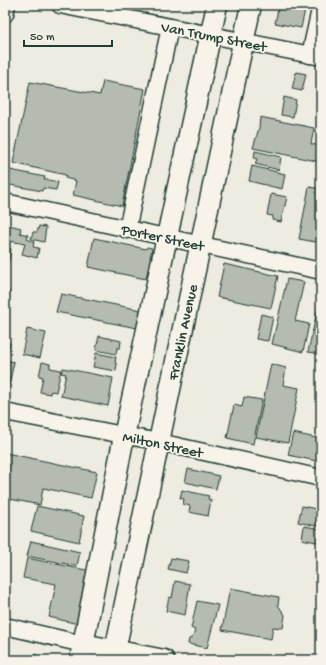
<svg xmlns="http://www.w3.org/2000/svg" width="326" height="665" font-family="'Gochi Hand',sans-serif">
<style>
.building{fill:#b5bbb0;stroke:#1f3d34}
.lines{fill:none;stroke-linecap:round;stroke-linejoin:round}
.minor-casing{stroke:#1f3d34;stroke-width:19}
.major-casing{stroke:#1f3d34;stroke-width:23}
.minor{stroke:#f7f3e8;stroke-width:16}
.major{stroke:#f7f3e8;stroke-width:20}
.labels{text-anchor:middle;stroke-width:3.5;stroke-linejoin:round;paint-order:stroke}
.street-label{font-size:15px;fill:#1f3d34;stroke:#f7f3e8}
</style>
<rect width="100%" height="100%" fill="#eeece1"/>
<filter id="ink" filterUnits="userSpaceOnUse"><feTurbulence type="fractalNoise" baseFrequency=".025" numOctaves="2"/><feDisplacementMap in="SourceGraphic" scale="8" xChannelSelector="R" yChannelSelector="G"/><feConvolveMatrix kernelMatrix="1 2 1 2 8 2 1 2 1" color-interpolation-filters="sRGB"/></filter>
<g filter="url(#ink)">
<g class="building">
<path d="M 279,5 L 306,5 L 301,28 L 275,23 Z"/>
<path d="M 296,72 L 306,74 L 302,91 L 292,89 Z"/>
<path d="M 103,81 L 145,89 L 122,206 L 73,195 L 76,181 L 65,178 L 66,175 L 13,163 L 30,82 L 100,95 Z"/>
<path d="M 284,97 L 296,100 L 293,117 L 281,115 Z"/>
<path d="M 260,117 L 314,128 L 311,144 L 321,146 L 321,162 L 253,148 L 259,128 Z"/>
<path d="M 321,128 L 321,145 L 318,145 Z"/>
<path d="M 255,151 L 281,157 L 279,170 L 255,164 L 257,159 L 254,158 Z"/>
<path d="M 252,166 L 285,174 L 282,189 L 249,181 Z"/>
<path d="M 5,169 L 45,177 L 44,179 L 58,182 L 56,190 L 43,188 L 42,191 L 5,184 Z"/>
<path d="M 309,187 L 321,189 L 321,243 L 299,239 Z"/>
<path d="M 271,194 L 287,197 L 281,222 L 272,220 L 273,216 L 267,215 Z"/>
<path d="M 5,224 L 21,228 L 20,233 L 28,235 L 27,239 L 34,242 L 33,247 L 39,248 L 37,258 L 22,254 L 25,244 L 5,240 Z"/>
<path d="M 39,226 L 46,227 L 44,242 L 31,239 L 33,232 L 37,232 Z"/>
<path d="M 94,238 L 146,249 L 147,247 L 152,248 L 146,279 L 88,267 Z"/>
<path d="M 5,248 L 11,249 L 8,264 L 5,263 Z"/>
<path d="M 224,264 L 278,276 L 271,308 L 217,297 Z"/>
<path d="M 287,279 L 304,282 L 295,321 L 309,324 L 303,352 L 272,344 Z"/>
<path d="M 5,291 L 10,292 L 5,309 Z"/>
<path d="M 321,293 L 321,354 L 308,352 Z"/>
<path d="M 61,294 L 141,310 L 137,328 L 56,312 Z"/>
<path d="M 261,314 L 273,317 L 268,341 L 256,339 Z"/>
<path d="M 27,329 L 46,333 L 40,358 L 22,354 Z"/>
<path d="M 99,336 L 121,341 L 120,348 L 117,348 L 116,354 L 96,350 Z"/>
<path d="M 5,342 L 10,343 L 7,357 L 5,357 Z"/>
<path d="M 96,353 L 116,357 L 115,363 L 117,364 L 116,371 L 93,367 Z"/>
<path d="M 5,360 L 14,362 L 7,394 L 5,394 Z"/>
<path d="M 42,362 L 50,364 L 50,368 L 61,370 L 56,392 L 51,391 L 50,394 L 40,392 L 43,377 L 39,376 Z"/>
<path d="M 271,364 L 286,368 L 283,385 L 299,388 L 288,443 L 256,437 Z"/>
<path d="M 63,368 L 113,378 L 108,406 L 61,396 L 66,374 L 61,373 Z"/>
<path d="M 321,390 L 321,406 L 318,405 Z"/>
<path d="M 244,397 L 262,400 L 253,444 L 227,438 L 234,405 L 242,407 Z"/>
<path d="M 293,433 L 321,439 L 321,462 L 288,455 Z"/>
<path d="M 6,453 L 97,472 L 91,498 L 43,488 L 40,505 L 5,498 Z"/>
<path d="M 188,469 L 219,476 L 216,489 L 185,482 Z"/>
<path d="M 182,490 L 209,496 L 208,499 L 211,500 L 208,516 L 189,512 L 190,506 L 183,504 L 184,499 L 180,498 Z"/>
<path d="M 37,506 L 84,516 L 79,542 L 31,531 Z"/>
<path d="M 302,506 L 321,510 L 321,527 L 298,522 Z"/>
<path d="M 5,512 L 9,513 L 5,531 Z"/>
<path d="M 304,526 L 321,529 L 321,543 L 302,539 Z"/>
<path d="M 31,541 L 80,552 L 77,566 L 27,556 Z"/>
<path d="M 27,558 L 91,571 L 78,624 L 49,617 L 56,584 L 23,578 Z"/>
<path d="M 171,558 L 189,561 L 186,573 L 168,569 Z"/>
<path d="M 175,581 L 190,584 L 185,615 L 166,611 L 169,597 L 172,598 Z"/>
<path d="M 230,588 L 279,597 L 278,605 L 285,615 L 283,628 L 273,627 L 271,639 L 222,630 Z"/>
<path d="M 197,601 L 218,605 L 207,648 L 188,644 L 189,639 L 193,637 L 195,630 L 191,628 Z"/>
<path d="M 34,654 L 46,659 L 46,660 L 33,660 Z"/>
</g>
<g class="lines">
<defs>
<g id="minor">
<path d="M 60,5 L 321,57"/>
<path d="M 5,14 L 7,5"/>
<path d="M 310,55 L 321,5"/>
<path d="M 5,202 L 321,271"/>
<path d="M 127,230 L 170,27"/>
<path d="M 5,412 L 159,442 L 321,478"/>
<path d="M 5,626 L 83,644"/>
</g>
<g id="major">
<path d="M 83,644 L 164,660"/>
<path d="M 80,660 L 124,436 L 217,5"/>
<path d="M 113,660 L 251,5"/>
</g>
</defs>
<use href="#minor" class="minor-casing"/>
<use href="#major" class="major-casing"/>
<use href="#minor" class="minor"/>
<use href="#major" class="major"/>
</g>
</g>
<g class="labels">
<g class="street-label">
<text transform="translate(214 36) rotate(11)" y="5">Van Trump Street</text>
<text transform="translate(163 237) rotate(12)" y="5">Porter Street</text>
<text transform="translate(182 332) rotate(-78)" y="5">Franklin Avenue</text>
<text transform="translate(163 444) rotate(12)" y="5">Milton Street</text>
</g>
</g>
<rect width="326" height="665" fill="none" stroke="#f7f3e8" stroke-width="20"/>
<rect x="10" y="10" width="306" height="645" fill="none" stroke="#1f3d34" stroke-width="1.5" filter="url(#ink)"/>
<path d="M24 40v6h88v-6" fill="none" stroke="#1f3d34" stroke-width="2"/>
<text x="30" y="40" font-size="12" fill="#1f3d34" stroke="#f7f3e8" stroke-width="3" paint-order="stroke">50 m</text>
</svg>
